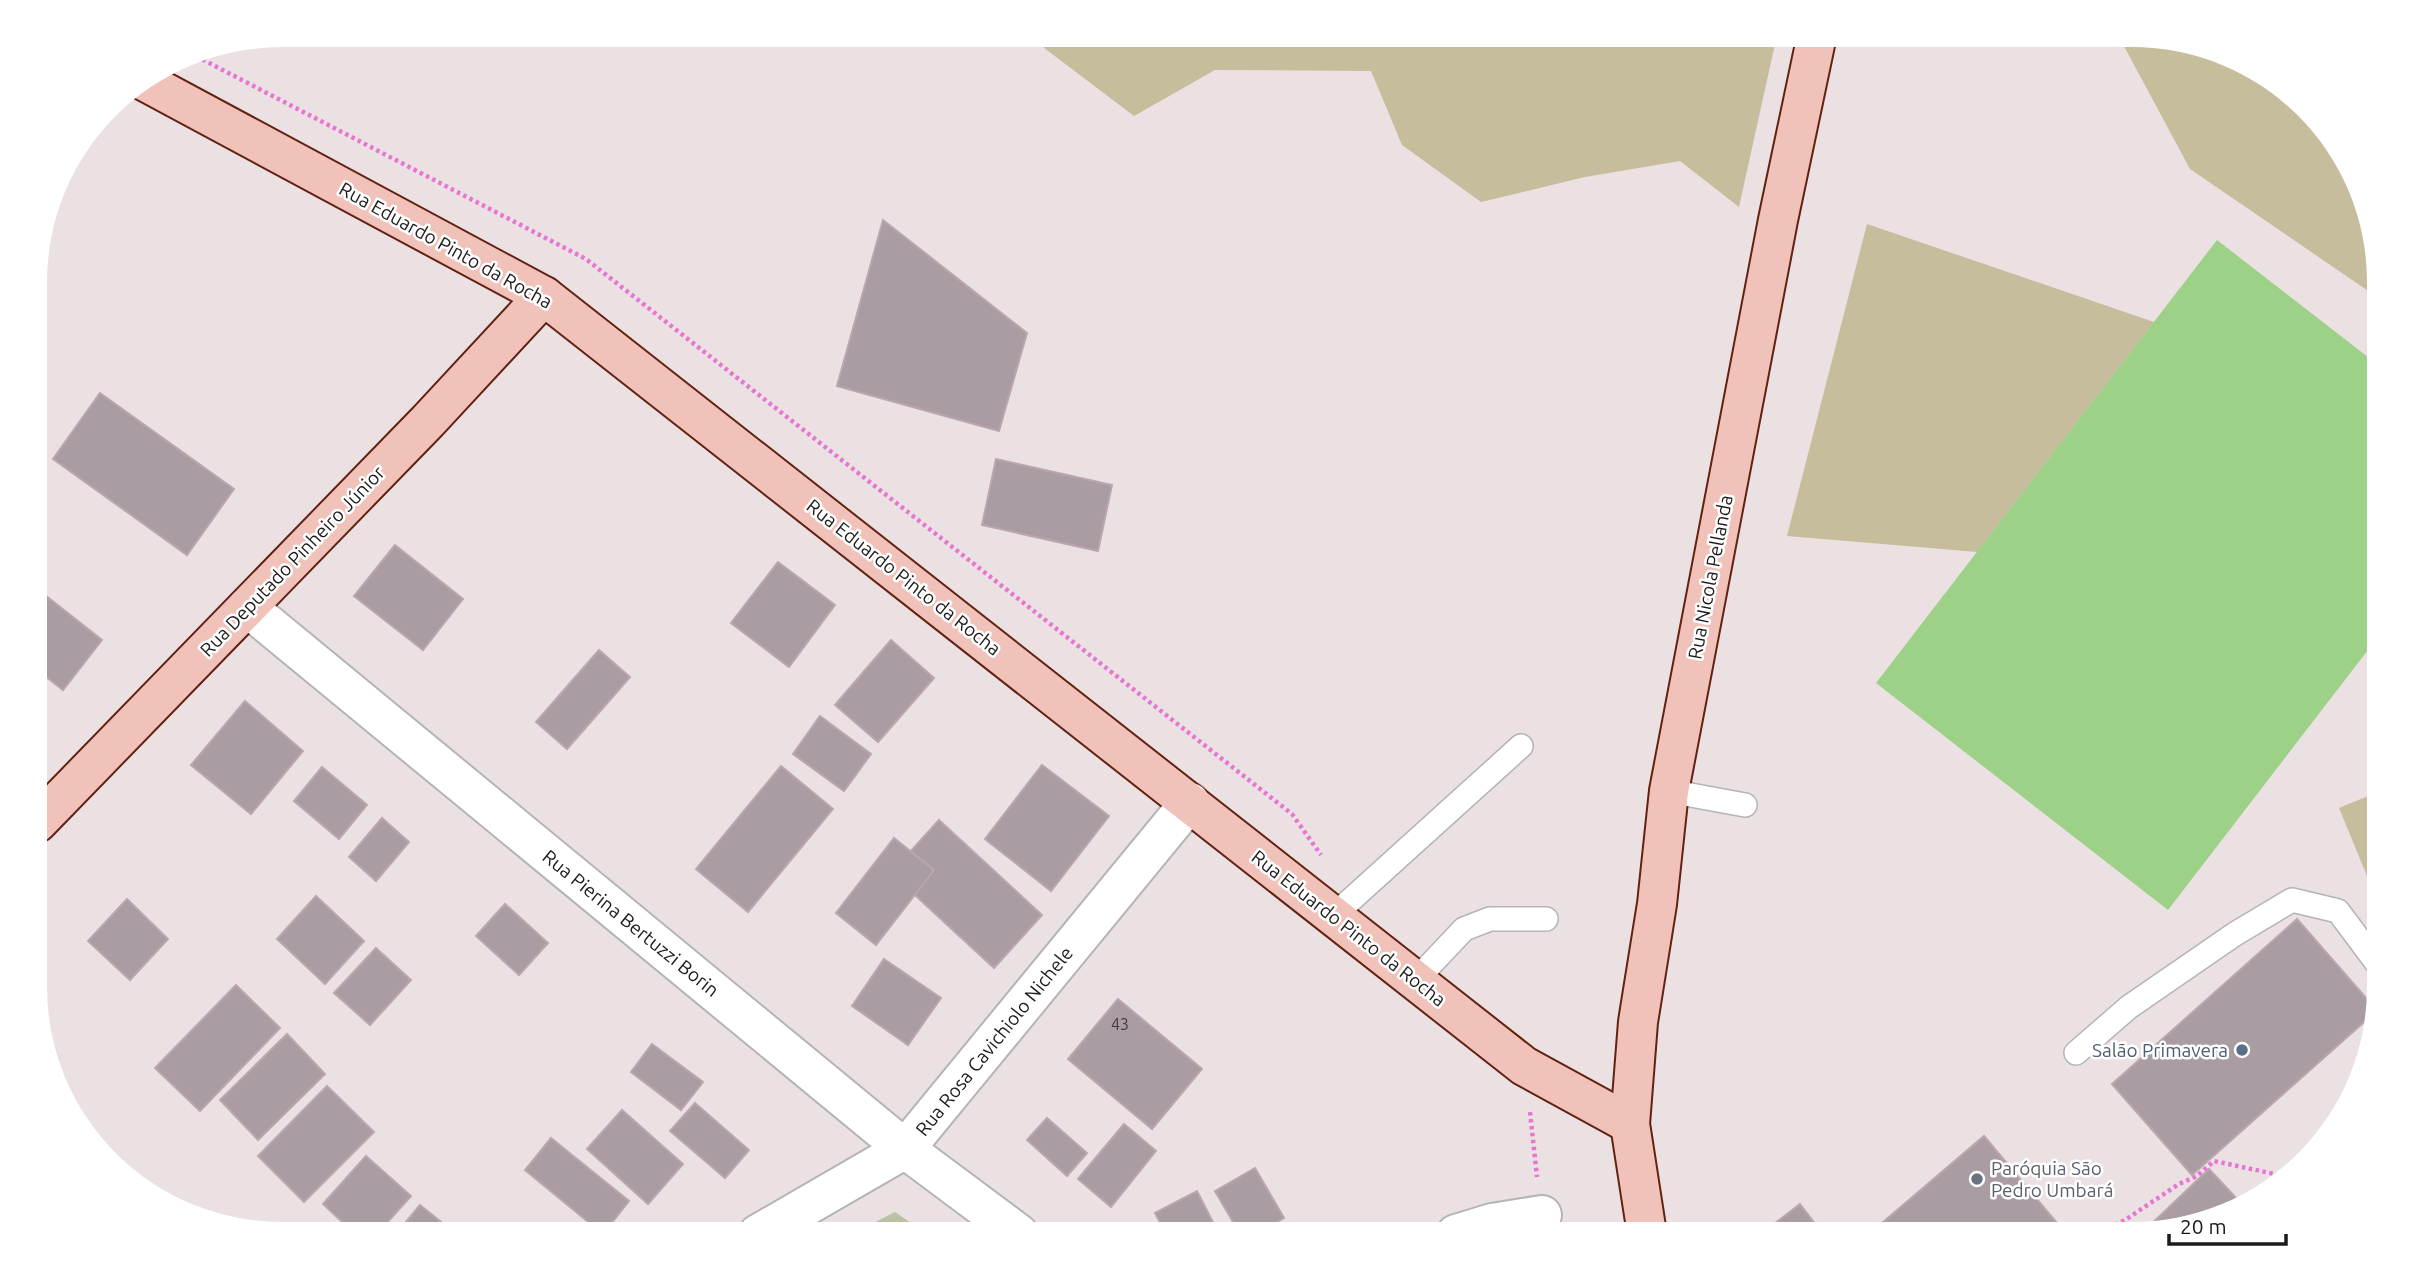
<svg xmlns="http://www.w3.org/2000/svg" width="2414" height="1269" font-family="Ubuntu,sans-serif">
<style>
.forest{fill:#c5bd9b}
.cemetery{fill:#bac1a5}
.pitch{fill:#9dd188}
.building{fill:#a99da3;stroke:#baa6af;stroke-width:2}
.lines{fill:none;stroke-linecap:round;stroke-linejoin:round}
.lane-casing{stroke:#b4b4b4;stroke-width:26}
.street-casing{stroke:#b4b4b4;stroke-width:42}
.secondary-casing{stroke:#622211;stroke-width:42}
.path{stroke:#e776d1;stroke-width:4.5;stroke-dasharray:3.5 3.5;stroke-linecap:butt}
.lane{stroke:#fff;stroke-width:23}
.street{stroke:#fff;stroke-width:38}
.secondary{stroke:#f0c2ba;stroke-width:38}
.service-dot{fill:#5c6f8a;stroke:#fff;stroke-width:2.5}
.worship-dot{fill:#6b7280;stroke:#fff;stroke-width:2.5}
.labels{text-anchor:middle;stroke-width:5;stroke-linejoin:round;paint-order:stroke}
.number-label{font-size:16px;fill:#3e3c3d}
.street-label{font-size:19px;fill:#1b1b1b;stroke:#fff}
.service-label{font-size:19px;fill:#4e5e75;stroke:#fff;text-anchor:end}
.worship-label{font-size:19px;fill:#5b616d;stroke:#fff;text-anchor:start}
</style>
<rect width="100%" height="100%" fill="#ebe1e3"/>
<g class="forest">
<path d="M 1027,35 L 1777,35 L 1739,207 L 1680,161 L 1585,177 L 1481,202 L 1402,145 L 1371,71 L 1215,70 L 1134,116 Z"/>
<path d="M 2118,35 L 2132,35 L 2242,61 L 2337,145 L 2377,250 L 2377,297 L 2190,169 Z"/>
<path d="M 1867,224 L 2154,322 L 1977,552 L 1787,536 Z"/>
<path d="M 2378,792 L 2379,905 L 2339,808 Z"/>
</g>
<path class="cemetery" d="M 895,1212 L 927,1234 L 852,1234 Z"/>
<path class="pitch" d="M 2217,240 L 2377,364 L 2378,637 L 2168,910 L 1876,683 Z"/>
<g class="building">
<path d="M 883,220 L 1027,333 L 999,431 L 837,386 Z"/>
<path d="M 100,393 L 234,489 L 187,555 L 53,459 Z"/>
<path d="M 996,459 L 1112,485 L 1098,551 L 982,525 Z"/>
<path d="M 395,545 L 463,599 L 423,650 L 354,596 Z"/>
<path d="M 778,562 L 835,605 L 789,667 L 731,623 Z"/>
<path d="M 36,588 L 102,640 L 63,690 L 36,669 Z"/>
<path d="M 891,640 L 934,678 L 878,742 L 835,705 Z"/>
<path d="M 599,650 L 630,677 L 567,749 L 536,722 Z"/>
<path d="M 245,701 L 303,751 L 251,814 L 191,765 Z"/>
<path d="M 820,716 L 871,754 L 844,791 L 793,754 Z"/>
<path d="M 1042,765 L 1109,816 L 1051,891 L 985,839 Z"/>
<path d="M 781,766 L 833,809 L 748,912 L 696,869 Z"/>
<path d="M 322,767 L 367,805 L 339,839 L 294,801 Z"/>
<path d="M 382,818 L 409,842 L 376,881 L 349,857 Z"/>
<path d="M 939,820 L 1042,915 L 994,968 L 891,873 Z"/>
<path d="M 894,838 L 934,870 L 876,945 L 836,913 Z"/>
<path d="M 316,896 L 364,941 L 325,984 L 277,939 Z"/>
<path d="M 127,899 L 168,939 L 130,980 L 88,941 Z"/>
<path d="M 505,904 L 548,943 L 519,975 L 476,936 Z"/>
<path d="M 2297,919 L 2374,1007 L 2372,1015 L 2192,1175 L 2112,1084 Z"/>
<path d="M 376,948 L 411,980 L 370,1025 L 334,993 Z"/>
<path d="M 884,959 L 941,998 L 908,1045 L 852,1006 Z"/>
<path d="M 236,985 L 280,1028 L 200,1111 L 155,1068 Z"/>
<path d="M 1118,999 L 1202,1069 L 1152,1129 L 1068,1059 Z"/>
<path d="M 287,1034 L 325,1074 L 258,1140 L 220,1100 Z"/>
<path d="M 652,1044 L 703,1082 L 681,1110 L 631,1072 Z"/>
<path d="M 327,1086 L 374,1132 L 304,1202 L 258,1156 Z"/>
<path d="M 695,1103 L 749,1150 L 725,1178 L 670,1131 Z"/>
<path d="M 622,1110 L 683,1164 L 648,1204 L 587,1149 Z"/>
<path d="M 1047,1118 L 1087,1153 L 1067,1176 L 1027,1140 Z"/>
<path d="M 1124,1124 L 1156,1151 L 1111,1207 L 1078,1179 Z"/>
<path d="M 1984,1136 L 2057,1223 L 2044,1234 L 1869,1234 Z"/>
<path d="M 551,1138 L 629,1201 L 603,1234 L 525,1170 Z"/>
<path d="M 366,1156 L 411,1196 L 377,1234 L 355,1234 L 323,1204 Z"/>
<path d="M 1255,1168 L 1284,1218 L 1258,1234 L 1240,1234 L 1215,1191 Z"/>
<path d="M 2209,1169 L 2240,1202 L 2142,1233 Z"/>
<path d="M 1197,1191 L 1219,1234 L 1166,1234 L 1155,1213 Z"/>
<path d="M 1800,1204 L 1823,1234 L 1761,1234 Z"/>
<path d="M 420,1205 L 456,1234 L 396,1234 Z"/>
</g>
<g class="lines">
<defs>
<g id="lane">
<path d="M 1669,791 L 1745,805"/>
<path d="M 1333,916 L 1521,746"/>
<path d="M 1415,981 L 1464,929 L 1490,919 L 1546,919"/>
<path d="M 2076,1053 L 2129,1007 L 2235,934 L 2292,900 L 2338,911 L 2379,966"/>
</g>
<g id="street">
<path d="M 247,607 L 905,1149 L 1019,1234"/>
<path d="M 758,1234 L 905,1149 L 1190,802"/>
<path d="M 1456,1234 L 1492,1223 L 1542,1215"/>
</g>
<g id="secondary">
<path d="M 144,81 L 544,296 L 1524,1066 L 1630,1124"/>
<path d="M 37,823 L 428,421 L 544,296"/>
<path d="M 1647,1234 L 1630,1124 L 1638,1022 L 1657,904 L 1669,791 L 1778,220 L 1817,35"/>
</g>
</defs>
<use href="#lane" class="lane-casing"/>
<use href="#street" class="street-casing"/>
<use href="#secondary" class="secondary-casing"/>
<g class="path">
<path d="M 190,53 L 586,259 L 1292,814 L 1321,855"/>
<path d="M 1530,1112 L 1537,1177"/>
<path d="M 2096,1234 L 2125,1220 L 2179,1184 L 2197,1176 L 2214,1161 L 2284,1176"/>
</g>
<use href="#lane" class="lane"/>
<use href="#street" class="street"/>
<use href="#secondary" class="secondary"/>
</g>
<circle class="service-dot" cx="2242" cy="1050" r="7"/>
<circle class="worship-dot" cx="1977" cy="1179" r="7"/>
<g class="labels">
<g class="number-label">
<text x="1120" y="1030">43</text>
</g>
<g class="street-label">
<text transform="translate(446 245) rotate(29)" y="7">Rua Eduardo Pinto da Rocha</text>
<text transform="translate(292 561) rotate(-46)" y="7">Rua Deputado Pinheiro Júnior</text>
<text transform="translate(904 577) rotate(38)" y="7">Rua Eduardo Pinto da Rocha</text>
<text transform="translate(1710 577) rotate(-79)" y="7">Rua Nicola Pellanda</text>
<text transform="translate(631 923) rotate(39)" y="7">Rua Pierina Bertuzzi Borin</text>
<text transform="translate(1349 928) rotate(38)" y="7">Rua Eduardo Pinto da Rocha</text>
<text transform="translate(994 1041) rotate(-51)" y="7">Rua Rosa Cavichiolo Nichele</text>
</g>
<g class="service-label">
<text x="2228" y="1057">Salão Primavera</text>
</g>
<g class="worship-label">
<text x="1991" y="1175">Paróquia São<tspan x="1991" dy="22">Pedro Umbará</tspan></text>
</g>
</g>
<path d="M0 0H2414V1269H0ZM282 47H2132A235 235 0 0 1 2367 282V987A235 235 0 0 1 2132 1222H282A235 235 0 0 1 47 987V282A235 235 0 0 1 282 47Z" fill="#fff" fill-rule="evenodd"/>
<path d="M2169 1234v10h117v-10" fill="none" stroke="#1b1b1b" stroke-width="3.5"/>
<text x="2180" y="1234" font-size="21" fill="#1b1b1b" stroke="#ffffff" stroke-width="5" paint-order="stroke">20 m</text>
</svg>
